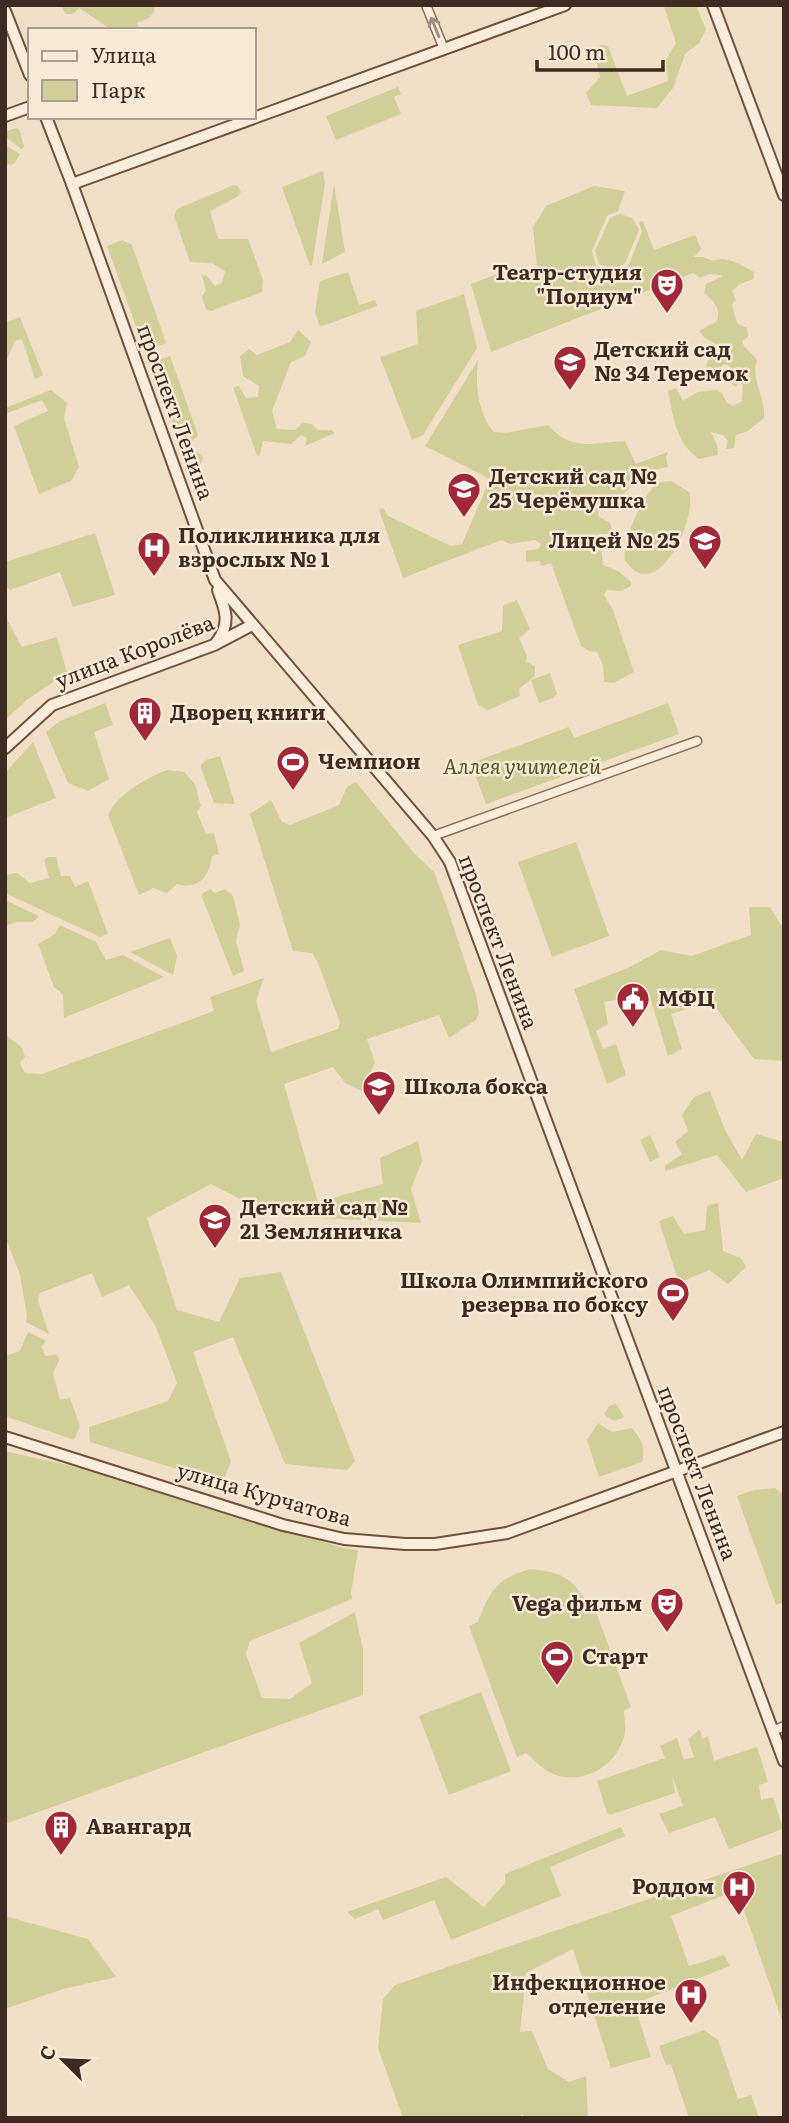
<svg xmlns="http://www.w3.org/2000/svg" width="789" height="2123" font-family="Literata,serif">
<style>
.green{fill:#d0cf9a}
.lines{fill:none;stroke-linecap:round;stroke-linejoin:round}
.street-casing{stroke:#8e705b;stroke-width:11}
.secondary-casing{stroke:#70513e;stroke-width:14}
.street{stroke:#faeddb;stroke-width:8}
.secondary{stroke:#faeddb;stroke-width:10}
.oneway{stroke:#9c8c7e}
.labels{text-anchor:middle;stroke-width:5;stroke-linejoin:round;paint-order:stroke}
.poi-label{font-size:21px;font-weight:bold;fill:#3d2a20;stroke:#f7ead7;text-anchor:start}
.street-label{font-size:21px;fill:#3d2a20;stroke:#f7ead7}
.park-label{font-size:21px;font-style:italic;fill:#545b25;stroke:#f7ead7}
</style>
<rect width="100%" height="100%" fill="#f1dfc7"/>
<g class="green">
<path d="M 62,5 L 155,5 C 154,17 148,19 137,23 L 140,30 L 112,30 L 79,8 L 73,14 L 65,14 Z"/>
<path d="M 696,5 L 706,30 L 699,43 L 685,54 L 673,88 L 657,108 L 591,105 L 586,93 L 600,77 L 595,55 L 600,45 L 608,46 L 627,96 L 668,81 L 666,60 L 676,43 L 664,6 Z"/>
<path d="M 398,87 L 401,94 L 394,97 L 401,114 L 336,140 L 326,116 Z"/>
<path d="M 16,128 L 19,129 L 24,146 L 22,149 L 5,137 L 5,132 Z"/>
<path d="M 5,145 L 20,154 L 14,164 L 5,165 Z"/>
<path d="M 323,171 L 325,183 L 312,265 L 310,266 L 282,187 Z"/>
<path d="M 334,184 L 345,252 L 322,264 Z"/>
<path d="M 234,185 L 238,186 L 241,192 L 237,197 L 210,211 L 218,239 L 248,239 L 263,280 L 262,292 L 211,311 L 206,309 L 202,297 L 206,290 L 202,276 L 206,275 L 215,286 L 222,283 L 225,271 L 212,263 L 190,262 L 174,216 L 177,209 Z"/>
<path d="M 594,186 L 625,191 L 618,211 L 607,216 L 592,251 L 596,266 L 616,273 L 629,264 L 642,232 L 639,222 L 643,221 L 654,250 L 695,235 L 701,249 L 694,257 L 703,257 L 713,261 C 725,255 742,265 754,272 L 753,279 L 740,284 L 732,291 L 736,300 L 732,305 L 737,323 L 747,328 L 748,337 L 742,341 C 744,350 754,353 757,361 C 750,378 766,398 764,418 L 748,431 L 736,435 L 734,448 L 726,449 L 728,441 L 723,435 L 711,432 L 717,445 L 718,455 L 699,459 C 676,443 673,416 668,391 L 676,388 L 683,401 L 698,392 L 717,390 L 722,393 L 727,403 L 733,406 L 742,401 L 743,385 L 739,382 L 736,387 L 730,383 L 730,366 L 724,364 L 717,370 L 709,372 L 706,365 L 709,359 L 725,349 L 705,338 L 699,331 L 717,321 C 721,307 714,302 704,293 L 706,284 L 723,276 C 714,273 708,273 700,278 L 693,273 L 491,352 L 471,284 L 500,273 L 503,280 L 537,267 L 533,227 L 546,206 Z"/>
<path d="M 620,214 L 632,218 L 639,230 L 625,263 L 614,270 L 599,264 L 595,251 L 610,218 Z"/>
<path d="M 122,240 L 132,245 L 166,343 L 145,351 L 107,246 Z"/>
<path d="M 348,272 L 359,305 L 375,300 L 377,306 L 320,327 L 315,312 L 320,281 Z"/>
<path d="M 464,294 L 477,348 L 423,435 L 412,440 L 380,357 L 418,344 L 416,311 Z"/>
<path d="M 20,317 L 43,375 L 35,379 L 22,339 L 15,341 L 8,357 L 5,358 L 5,323 Z"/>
<path d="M 298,330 L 311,342 L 305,356 L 291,362 L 272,411 L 277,429 L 295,430 L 302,423 L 312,424 L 318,430 L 331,430 L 335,433 L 305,446 L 307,438 L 301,435 L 291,444 L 263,441 L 260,455 L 257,456 L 233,387 L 239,386 L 246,398 L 258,397 L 259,386 L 243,376 L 240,356 L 249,349 L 257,355 L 290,342 Z"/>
<path d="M 170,356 L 198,435 L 192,441 L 191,447 L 203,457 L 201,464 L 179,443 L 151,363 Z"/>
<path d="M 478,360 C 475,384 478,415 494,432 L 507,433 L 548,425 C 572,452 592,443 625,441 L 636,464 L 668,452 L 666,457 L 668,467 L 648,471 L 622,495 L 609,498 L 599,508 L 598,516 L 610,523 L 612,529 L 609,534 L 599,534 L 592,538 L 601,545 L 603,565 L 618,571 L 631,582 L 631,586 L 621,591 L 607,590 L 604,595 L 613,610 L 634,672 L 614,683 L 604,682 L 603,665 L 597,652 L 589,651 L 581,646 L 551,563 L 541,566 L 540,561 L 526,562 L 526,551 L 538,549 L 541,544 L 535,540 L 510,544 L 501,540 L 403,578 L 379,510 L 383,508 L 388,516 L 451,546 L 462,544 L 490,479 L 425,446 Z"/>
<path d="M 51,390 L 67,403 L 64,418 L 79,467 L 71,481 L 39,494 L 14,426 L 48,411 L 42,400 L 5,414 L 5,408 Z"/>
<path d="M 671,481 L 689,492 C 698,519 656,608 625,560 C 622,543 641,497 655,486 C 660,482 665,481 671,481 Z"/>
<path d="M 95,533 L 115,595 L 73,607 L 60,572 L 10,590 L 5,585 L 5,562 Z"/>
<path d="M 517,600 L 530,629 L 519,638 L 527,656 L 526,662 L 535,666 L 535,676 L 519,689 L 520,696 L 488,710 L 478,705 L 458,645 L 502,631 L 503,606 Z"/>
<path d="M 5,616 L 22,647 L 57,637 L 67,673 L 28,699 L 5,720 Z"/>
<path d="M 550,673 L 557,694 L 553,698 L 539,703 L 531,680 Z"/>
<path d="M 105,703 L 113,725 L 94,732 L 109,779 L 88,791 L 68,783 L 46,732 L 60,721 Z"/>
<path d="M 668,703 L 679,734 L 486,804 L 471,763 L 569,727 L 574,738 Z"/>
<path d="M 33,742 L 56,798 L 5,818 L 5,773 Z"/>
<path d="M 220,756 L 235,804 L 214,803 L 201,768 L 201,765 L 206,760 Z"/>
<path d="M 167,770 L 184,772 L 195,784 L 201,806 L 197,812 L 206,834 L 214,833 L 219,854 L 212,856 C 209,877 199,890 177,884 L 167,893 L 153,888 L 139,895 L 108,815 C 118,793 145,779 167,770 Z"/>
<path d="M 356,782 L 414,853 L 434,872 L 447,907 L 476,995 L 479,1013 L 476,1020 L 449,1038 L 439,1015 L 367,1039 L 375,1063 L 369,1074 L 376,1081 L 377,1092 L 368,1094 L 345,1083 L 333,1067 L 284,1084 L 318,1202 L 383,1184 L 380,1158 L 418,1141 L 422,1161 L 411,1189 L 421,1223 L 262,1215 L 250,1204 L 211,1184 L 147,1218 L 177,1310 L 219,1322 L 240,1278 L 281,1272 L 355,1461 L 347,1470 L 285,1464 L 233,1337 L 193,1352 L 231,1462 L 222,1483 L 90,1442 L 89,1427 L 168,1401 L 177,1383 L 156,1327 L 129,1285 L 102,1297 L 92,1273 L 40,1293 L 38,1300 L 49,1334 L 26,1322 L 27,1316 L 20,1275 L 5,1236 L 5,1034 L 22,1048 L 25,1057 L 20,1063 L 25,1073 L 42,1074 L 214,1011 L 210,997 L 264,978 L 256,1001 L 271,1052 L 338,1029 L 340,1023 L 318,963 L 312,953 L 293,951 L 250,814 L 271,800 L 282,822 L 290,825 L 339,805 L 347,787 Z"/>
<path d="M 576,842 L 609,936 L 552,957 L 518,862 Z"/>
<path d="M 49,857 L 56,857 L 61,876 L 70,876 L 75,887 L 88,881 L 108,934 L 100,937 L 5,893 L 5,875 L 17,873 L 30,883 L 49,878 L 44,859 Z"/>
<path d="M 211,889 L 215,893 L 225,889 L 233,896 L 240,925 L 236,941 L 244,971 L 233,976 L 202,897 L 203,893 Z"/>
<path d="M 5,900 L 39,916 L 33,922 L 17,922 L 5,926 Z"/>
<path d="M 749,907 L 770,907 L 781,925 L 784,924 L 784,1061 L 754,1059 L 711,1001 L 671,1014 L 682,1049 L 668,1056 L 649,994 L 604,1002 L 608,1024 L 596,1031 L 603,1049 L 616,1044 L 626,1075 L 607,1084 L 574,989 L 630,967 L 661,950 L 692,956 L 751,935 Z"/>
<path d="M 60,925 L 96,942 L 106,960 L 123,955 L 164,977 L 64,1018 L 63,994 L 54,987 L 38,944 L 55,934 Z"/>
<path d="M 170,938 L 177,956 L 173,975 L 130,952 Z"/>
<path d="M 710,1091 L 725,1130 L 742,1160 L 756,1134 L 784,1142 L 784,1178 L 746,1192 L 717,1155 L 665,1171 L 665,1166 L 682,1154 L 675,1142 L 688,1131 L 682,1115 L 694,1097 Z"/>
<path d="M 650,1135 L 660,1157 L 650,1162 L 640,1140 Z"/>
<path d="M 718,1203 L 723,1251 L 741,1258 L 746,1267 L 728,1284 L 709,1270 L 679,1283 L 659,1221 L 673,1216 L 684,1234 L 705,1230 L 707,1206 Z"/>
<path d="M 28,1332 L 46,1341 L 42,1346 L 45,1356 L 57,1355 L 59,1360 L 53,1373 L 60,1400 L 70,1398 L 80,1426 L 74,1440 L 5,1416 L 5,1356 L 20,1351 Z"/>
<path d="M 616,1404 L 624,1417 L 614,1421 L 604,1415 L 609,1406 Z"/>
<path d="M 598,1423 L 612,1432 L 632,1428 C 641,1439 646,1447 642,1462 L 599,1477 L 587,1440 Z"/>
<path d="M 5,1451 L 84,1469 L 343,1548 L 358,1550 L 351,1593 L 352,1599 L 250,1641 L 246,1654 L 262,1698 L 290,1699 L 312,1683 L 299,1643 L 355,1612 L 363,1650 L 363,1695 L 5,1824 Z"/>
<path d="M 775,1488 L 784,1495 L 784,1602 L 776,1605 L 737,1496 L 754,1490 Z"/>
<path d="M 531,1569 C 565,1573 575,1579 590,1610 L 595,1609 L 631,1707 L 624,1710 C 624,1717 626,1725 625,1732 C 620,1765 583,1786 553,1774 C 542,1769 535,1761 526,1753 L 517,1757 L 469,1626 L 478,1622 C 489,1592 498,1577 531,1569 Z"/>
<path d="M 481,1692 L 511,1771 L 449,1795 L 419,1716 Z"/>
<path d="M 700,1729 L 702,1739 L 708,1736 L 714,1761 L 757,1747 L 768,1782 L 759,1785 L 761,1800 L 773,1797 L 783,1829 L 729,1849 L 715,1817 L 669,1833 L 659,1814 L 683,1806 L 672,1776 L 675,1793 L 610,1815 L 607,1813 L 597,1781 L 665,1758 L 660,1746 L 677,1738 L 684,1760 L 694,1757 L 688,1739 Z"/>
<path d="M 621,1827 L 625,1836 L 550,1867 L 561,1896 L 451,1940 L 434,1900 L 383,1920 L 378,1909 L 355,1919 L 347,1912 L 446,1877 L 484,1907 L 505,1883 L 505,1874 Z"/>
<path d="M 784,1853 L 784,2026 L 737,1890 L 671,1916 L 689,1966 L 724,1955 L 730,1966 L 634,2004 L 651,2057 L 611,2068 L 573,1949 L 526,1973 L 520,2032 L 532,2031 L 548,2069 L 569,2082 L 586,2076 L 588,2118 L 527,2118 L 521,2114 L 521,2118 L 403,2118 L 378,2048 L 383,1999 L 395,1985 Z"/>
<path d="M 5,1916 L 88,1939 L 116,1977 L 63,1989 L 5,2009 Z"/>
<path d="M 704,2030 L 718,2040 L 738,2099 L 751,2095 L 759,2118 L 689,2118 L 671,2064 L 666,2065 L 659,2046 Z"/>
</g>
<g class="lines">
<defs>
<g id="street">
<path d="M 426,5 L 444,49"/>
<path d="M 433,836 L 697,741"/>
<path d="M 773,1731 L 784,1726"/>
</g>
<g id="secondary">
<path d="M 713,5 L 784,195"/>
<path d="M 5,11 L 30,75"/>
<path d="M 5,116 L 30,107"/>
<path d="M 46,117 L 72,184 L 215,580 L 433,836 L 450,862 L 784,1761"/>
<path d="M 72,184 L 565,5"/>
<path d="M 216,643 C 231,624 226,611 218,590"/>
<path d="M 5,748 L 52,705 L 214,645 L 252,625"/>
<path d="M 5,1437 L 283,1525 L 344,1539 L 405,1544 L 435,1544 L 507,1533 L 784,1432"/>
</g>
</defs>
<use href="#street" class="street-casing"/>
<use href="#secondary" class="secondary-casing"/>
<use href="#street" class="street"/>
<use href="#secondary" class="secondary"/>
</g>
<defs><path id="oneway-shaft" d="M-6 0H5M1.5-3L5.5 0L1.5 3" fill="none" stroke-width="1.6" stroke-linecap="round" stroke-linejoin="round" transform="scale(1.75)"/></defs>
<use class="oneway" href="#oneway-shaft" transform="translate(435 27) rotate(-112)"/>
<defs>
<symbol id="theatre-pin" viewBox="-11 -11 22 30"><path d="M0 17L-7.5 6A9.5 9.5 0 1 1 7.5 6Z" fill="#a02838" stroke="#f7ead7"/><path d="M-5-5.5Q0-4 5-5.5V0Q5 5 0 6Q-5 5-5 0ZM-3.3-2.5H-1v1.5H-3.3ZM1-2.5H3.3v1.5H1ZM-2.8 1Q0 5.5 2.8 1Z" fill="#fff"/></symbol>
<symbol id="school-pin" viewBox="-11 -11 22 30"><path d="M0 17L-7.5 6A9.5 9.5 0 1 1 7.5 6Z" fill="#a02838" stroke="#f7ead7"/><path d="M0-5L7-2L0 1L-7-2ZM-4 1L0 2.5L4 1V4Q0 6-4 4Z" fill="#fff"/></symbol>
<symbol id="hospital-pin" viewBox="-11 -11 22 30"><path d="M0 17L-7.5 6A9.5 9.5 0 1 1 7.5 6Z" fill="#a02838" stroke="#f7ead7"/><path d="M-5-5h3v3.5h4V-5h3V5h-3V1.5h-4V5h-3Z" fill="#fff"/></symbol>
<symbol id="building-pin" viewBox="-11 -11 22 30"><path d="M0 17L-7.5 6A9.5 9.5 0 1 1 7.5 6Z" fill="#a02838" stroke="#f7ead7"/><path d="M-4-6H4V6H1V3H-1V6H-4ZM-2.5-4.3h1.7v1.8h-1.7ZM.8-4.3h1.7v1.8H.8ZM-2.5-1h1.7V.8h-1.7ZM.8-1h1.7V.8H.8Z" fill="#fff"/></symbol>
<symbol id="stadium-pin" viewBox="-11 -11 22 30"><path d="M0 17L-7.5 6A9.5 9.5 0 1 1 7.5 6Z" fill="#a02838" stroke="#f7ead7"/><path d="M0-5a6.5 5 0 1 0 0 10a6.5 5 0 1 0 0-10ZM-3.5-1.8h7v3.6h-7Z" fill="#fff"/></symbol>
<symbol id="civic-pin" viewBox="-11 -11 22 30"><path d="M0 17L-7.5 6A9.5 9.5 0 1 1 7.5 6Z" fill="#a02838" stroke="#f7ead7"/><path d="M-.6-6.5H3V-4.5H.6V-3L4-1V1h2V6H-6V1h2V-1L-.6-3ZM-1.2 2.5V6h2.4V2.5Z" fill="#fff"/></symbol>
</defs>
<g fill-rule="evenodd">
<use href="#theatre-pin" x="648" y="266" width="38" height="52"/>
<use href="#school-pin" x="551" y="343" width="38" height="52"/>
<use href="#school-pin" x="445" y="470" width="38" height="52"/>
<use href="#school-pin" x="686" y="522" width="38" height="52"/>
<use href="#hospital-pin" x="135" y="529" width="38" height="52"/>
<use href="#building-pin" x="126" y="694" width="38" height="52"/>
<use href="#stadium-pin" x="274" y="743" width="38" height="52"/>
<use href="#civic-pin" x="614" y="980" width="38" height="52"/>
<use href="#school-pin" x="360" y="1068" width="38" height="52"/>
<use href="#school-pin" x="196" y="1201" width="38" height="52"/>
<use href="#stadium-pin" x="654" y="1274" width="38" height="52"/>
<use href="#theatre-pin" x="648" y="1585" width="38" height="52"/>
<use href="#stadium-pin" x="538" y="1638" width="38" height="52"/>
<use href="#building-pin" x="42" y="1808" width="38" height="52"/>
<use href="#hospital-pin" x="720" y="1868" width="38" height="52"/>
<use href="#hospital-pin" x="672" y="1976" width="38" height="52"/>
</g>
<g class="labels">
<g class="poi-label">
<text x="642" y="280" text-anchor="end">Театр-студия<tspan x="642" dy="24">"Подиум"</tspan></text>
<text x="594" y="357">Детский сад<tspan x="594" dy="24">№ 34 Теремок</tspan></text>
<text x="489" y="484">Детский сад №<tspan x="489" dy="24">25 Черёмушка</tspan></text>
<text x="178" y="543">Поликлиника для<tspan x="178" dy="24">взрослых № 1</tspan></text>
<text x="680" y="548" text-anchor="end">Лицей № 25</text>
<text x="170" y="720">Дворец книги</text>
<text x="318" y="769">Чемпион</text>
<text x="658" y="1006">МФЦ</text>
<text x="404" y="1094">Школа бокса</text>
<text x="240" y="1215">Детский сад №<tspan x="240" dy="24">21 Земляничка</tspan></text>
<text x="648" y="1288" text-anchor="end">Школа Олимпийского<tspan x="648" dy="24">резерва по боксу</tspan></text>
<text x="642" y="1611" text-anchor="end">Vega фильм</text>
<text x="582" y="1664">Старт</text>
<text x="86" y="1834">Авангард</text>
<text x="714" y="1894" text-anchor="end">Роддом</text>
<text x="666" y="1990" text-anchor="end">Инфекционное<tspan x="666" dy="24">отделение</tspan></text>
</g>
<g class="street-label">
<text transform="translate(175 412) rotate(70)" y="7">проспект Ленина</text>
<text transform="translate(135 652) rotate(-21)" y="7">улица Королёва</text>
<text transform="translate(498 942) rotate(69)" y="7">проспект Ленина</text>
<text transform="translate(697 1473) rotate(69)" y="7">проспект Ленина</text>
<text transform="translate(264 1495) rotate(16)" y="7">улица Курчатова</text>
</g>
<g class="park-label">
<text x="522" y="774">Аллея учителей</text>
</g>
</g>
<rect width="789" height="2123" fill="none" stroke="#3d2a20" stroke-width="14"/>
<rect x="28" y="28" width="228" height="91" fill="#f7ead7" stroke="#ad9d8e" stroke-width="2"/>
<rect x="42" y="51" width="35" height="10" fill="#faeddb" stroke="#ad9d8e" stroke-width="2"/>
<text x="91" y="63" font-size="21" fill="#3d2a20">Улица</text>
<rect x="42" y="80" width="35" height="21" fill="#d0cf9a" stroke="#ad9d8e" stroke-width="2"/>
<text x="91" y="98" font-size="21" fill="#3d2a20">Парк</text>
<g transform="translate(63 2060) rotate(294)" stroke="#f7ead7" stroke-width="5" paint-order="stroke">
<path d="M0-5L12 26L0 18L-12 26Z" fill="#3d2a20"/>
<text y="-10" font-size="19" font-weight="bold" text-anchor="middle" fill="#3d2a20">С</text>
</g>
<path d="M537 60v10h126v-10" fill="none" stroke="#3d2a20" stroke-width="3.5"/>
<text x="548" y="60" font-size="21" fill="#3d2a20" stroke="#f7ead7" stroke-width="5" paint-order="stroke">100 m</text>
</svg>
